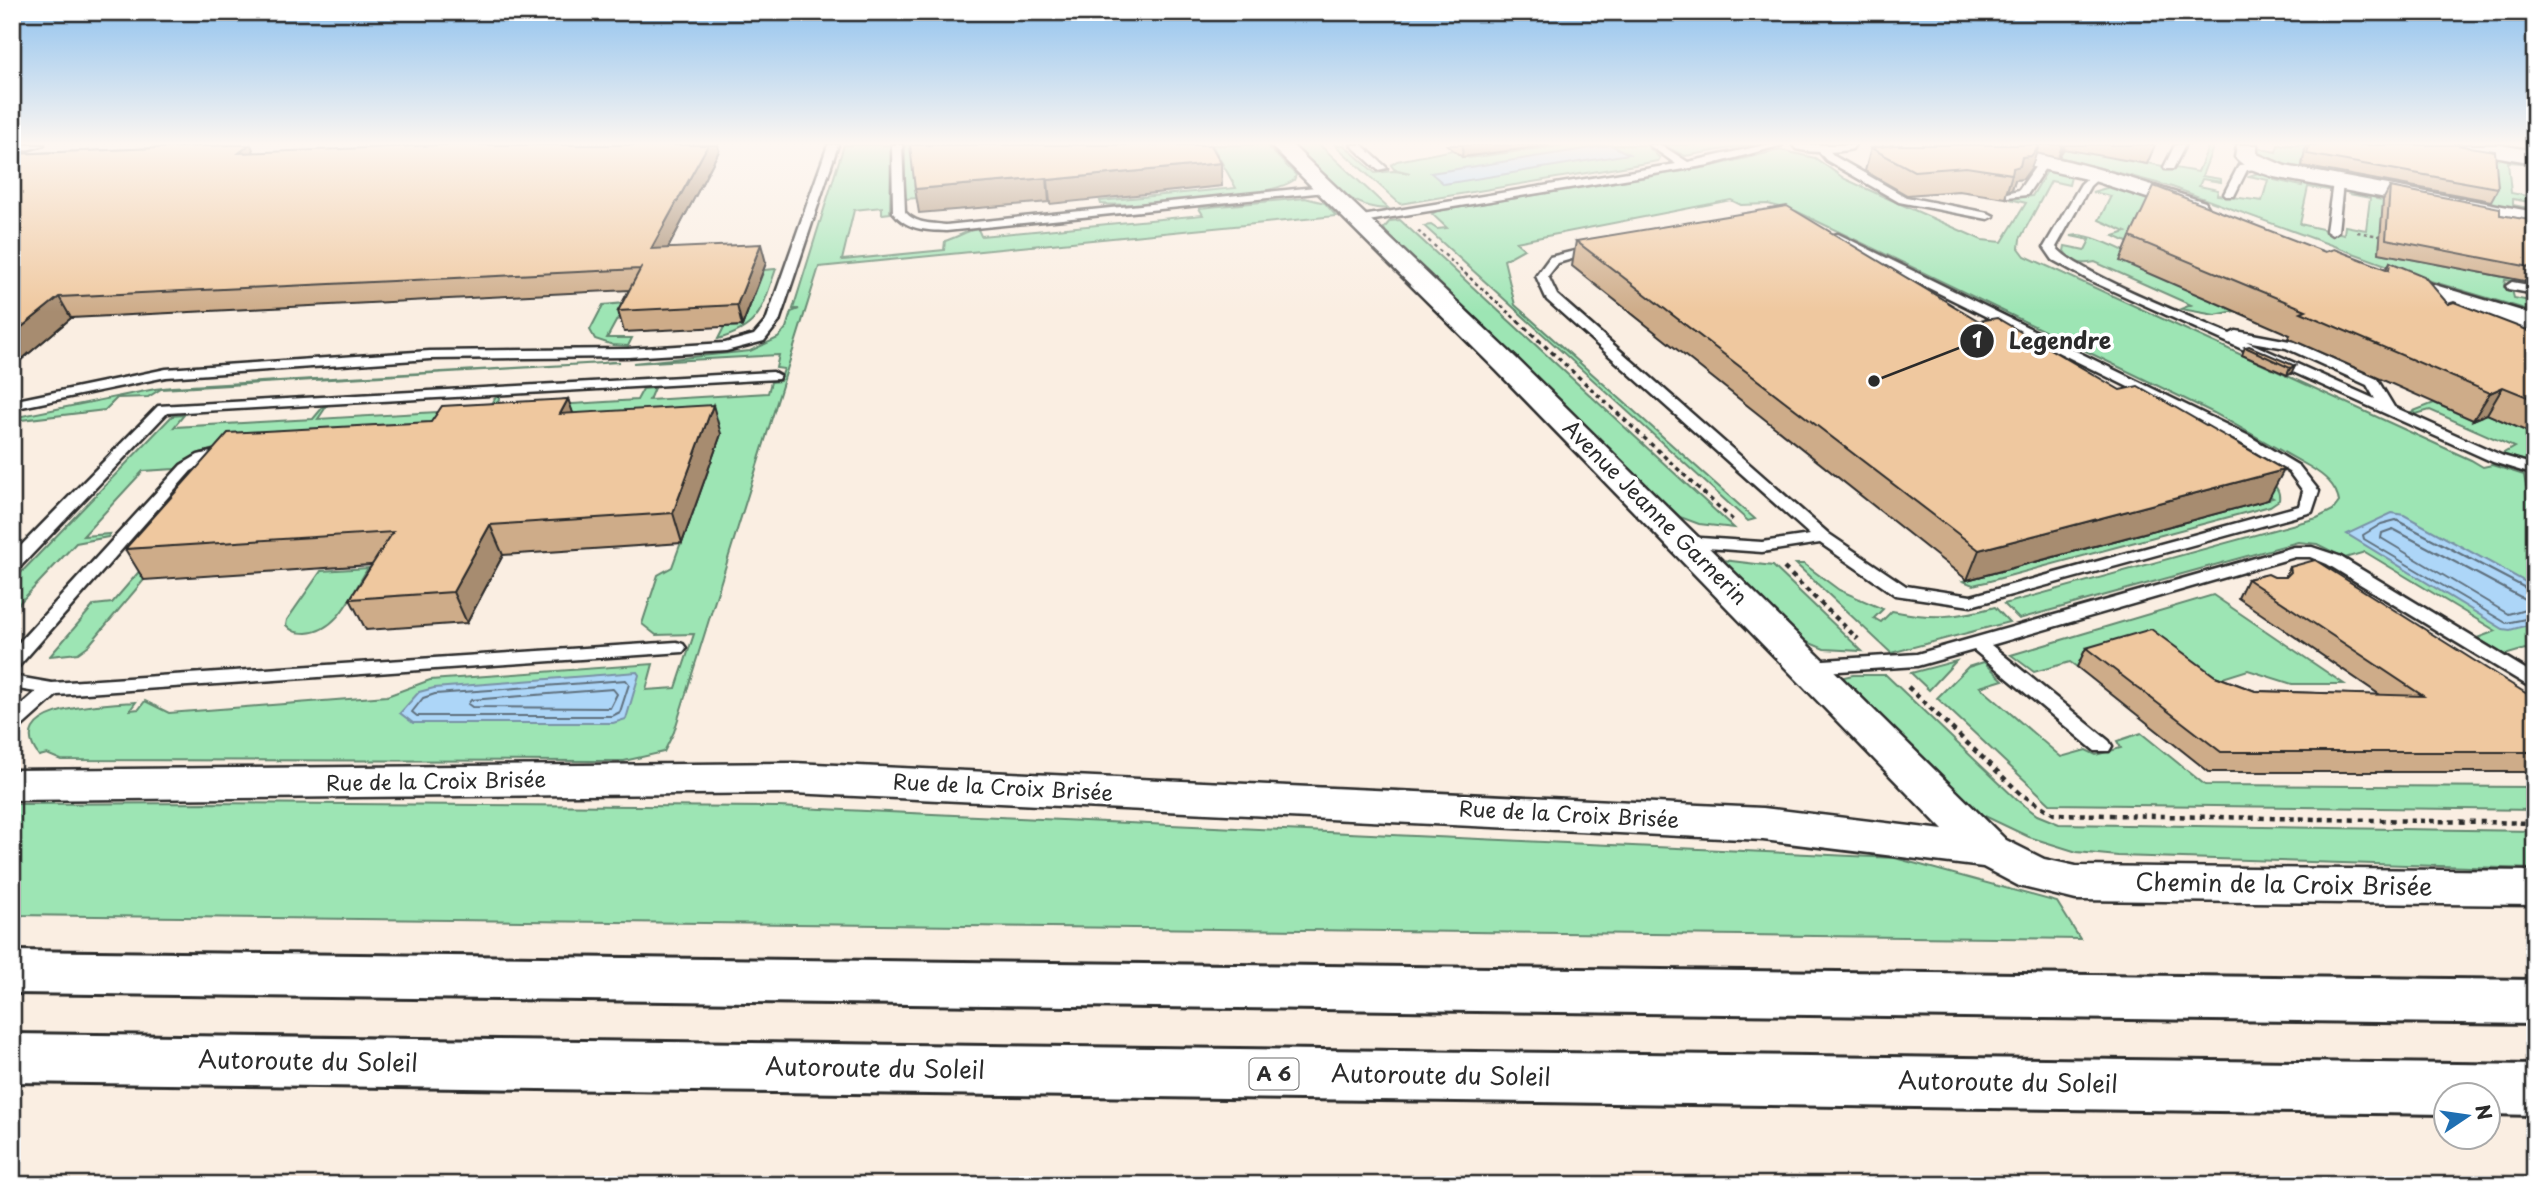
<svg xmlns="http://www.w3.org/2000/svg" width="2547" height="1197" font-family="'Playpen Sans',sans-serif">
<style>
.green{fill:#9de5b4;stroke:#648870;stroke-width:2}
.water{fill:#add6f8;stroke:#7992a6;stroke-width:2}
.lines{fill:none;stroke-linecap:round;stroke-linejoin:round}
.shore{stroke:#5f6f7d;stroke-width:2}
.service-casing{stroke:#2b2b2b;stroke-width:5}
.minor-casing{stroke:#2b2b2b;stroke-width:5}
.motorway-casing{stroke:#2b2b2b;stroke-width:6}
.path-far2{stroke:#2b2b2b;stroke-width:2.5;stroke-dasharray:3.5 3.5;stroke-linecap:butt}
.path-far1{stroke:#2b2b2b;stroke-width:3.5;stroke-dasharray:4.5 4.5;stroke-linecap:butt}
.path{stroke:#2b2b2b;stroke-width:4.5;stroke-dasharray:5 5;stroke-linecap:butt}
.service{fill:#fff;fill-rule:evenodd}
.minor{fill:#fff;fill-rule:evenodd}
.motorway{fill:#fff;fill-rule:evenodd}
.wall{fill:#ceac89;stroke:#2b2b2b;stroke-width:2}
.shaded-wall{fill:#a78c6f;stroke:#2b2b2b;stroke-width:2}
.building{fill:#efc89f;stroke:#2b2b2b;stroke-width:2}
.labels{text-anchor:middle;stroke-width:7;stroke-linejoin:round;paint-order:stroke}
.shield{fill:#fff;stroke:#6b6b6b;stroke-width:2}
.shield-label{font-size:19px;font-weight:bold;fill:#2b2b2b}
.street-label{font-size:21px;fill:#2b2b2b;stroke:#fff}
.near-street-label{font-size:24px;fill:#2b2b2b;stroke:#fff}
.leader{fill:none;stroke:#2b2b2b;stroke-width:2.5}
.callout-dot{fill:#2b2b2b;stroke:#fff;stroke-width:2.5}
.mark-label{font-size:21px;text-anchor:middle;font-weight:bold;fill:#fff}
.callout-label{font-size:23px;text-anchor:middle;font-weight:bold;fill:#2b2b2b;stroke:#fff;stroke-width:7;stroke-linejoin:round;paint-order:stroke}
</style>
<rect width="100%" height="100%" fill="#faeee2"/>
<filter id="ink" filterUnits="userSpaceOnUse"><feTurbulence type="fractalNoise" baseFrequency=".0143" numOctaves="2"/><feDisplacementMap in="SourceGraphic" scale="14" xChannelSelector="R" yChannelSelector="G"/><feConvolveMatrix kernelMatrix="1 2 1 2 8 2 1 2 1" color-interpolation-filters="sRGB"/></filter>
<g filter="url(#ink)">
<g class="green">
<path d="M 844,145 L 891,145 L 890,213 L 882,214 L 882,207 L 854,210 L 842,260 L 944,250 L 945,241 C 955,238 971,229 978,229 L 981,236 L 1203,215 L 1199,208 L 1305,198 L 1325,203 L 1336,216 L 819,267 L 674,732 L 664,752 L 624,761 L 601,761 L 61,760 L 47,754 L 39,756 C 0,705 110,704 136,702 L 130,710 L 139,709 L 145,701 L 169,713 L 387,696 L 430,680 L 653,664 L 646,690 L 676,688 L 694,634 L 656,635 L 642,624 L 658,575 L 672,567 L 720,435 L 228,445 L 200,453 L 175,469 L 143,471 L 83,536 L 110,534 L 108,537 L 76,543 L 12,611 L 12,582 L 172,416 L 184,415 L 174,427 L 313,419 L 323,407 L 326,407 L 318,419 L 489,409 L 496,397 L 500,397 L 494,409 L 637,400 L 643,389 L 654,388 L 649,400 L 768,393 L 771,382 L 780,381 L 784,369 L 776,368 L 779,355 L 633,363 L 750,351 L 778,338 L 786,328 L 791,312 L 799,309 L 793,309 Z"/>
<path d="M 905,145 L 912,145 L 917,198 L 905,199 Z"/>
<path d="M 1212,145 L 1266,145 L 1296,175 L 1294,180 C 1270,198 1135,207 1101,204 L 1100,201 L 1236,188 Z"/>
<path d="M 1292,145 L 1320,145 L 1389,209 C 1345,209 1322,173 1292,145 Z"/>
<path d="M 1335,145 L 1344,145 L 1375,173 L 1393,171 L 1410,173 L 1394,169 L 1391,165 L 1397,161 L 1453,150 L 1469,158 L 1565,145 L 1646,145 L 1660,158 L 1658,161 L 1400,204 Z"/>
<path d="M 1662,145 L 1761,145 L 1748,149 L 1743,146 L 1685,156 Z"/>
<path d="M 2209,145 L 2214,145 L 2202,176 L 2221,179 L 2221,182 L 2202,179 L 2199,186 L 2218,190 L 2217,195 L 2262,201 L 2268,180 L 2249,176 L 2258,173 L 2274,175 L 2274,180 L 2302,186 L 2304,180 L 2326,187 L 2328,190 L 2308,187 L 2300,224 L 2344,234 L 2345,226 L 2366,230 L 2370,198 L 2349,194 L 2352,192 L 2375,193 L 2376,199 L 2426,208 L 2383,208 L 2379,253 L 2535,283 L 2535,286 L 2505,280 L 2504,287 L 2512,290 L 2514,298 L 2535,302 L 2535,312 L 2427,280 L 2172,187 L 2033,150 L 2064,149 L 2198,172 Z"/>
<path d="M 2278,145 L 2306,145 L 2301,169 L 2490,203 L 2489,164 L 2480,152 L 2535,160 L 2535,164 L 2508,162 L 2511,193 L 2533,197 L 2534,203 L 2513,199 L 2513,205 L 2534,209 L 2526,212 L 2302,173 L 2260,157 L 2257,153 L 2257,148 L 2276,152 Z"/>
<path d="M 1780,150 L 1815,158 L 1845,179 L 1880,195 L 1982,240 L 2002,242 L 2026,203 L 2010,199 L 2032,196 L 2047,171 L 2071,177 L 2069,185 L 2051,181 L 2020,239 L 2019,248 L 2025,256 L 2471,460 L 2483,467 L 2492,465 L 2524,475 L 2526,486 L 2535,489 L 2535,655 L 2525,649 L 2505,655 L 2477,638 L 2496,631 L 2365,552 L 2345,558 L 2317,544 L 2298,542 L 2019,619 L 2004,604 L 2317,518 L 2333,510 L 2339,502 C 2337,485 2323,475 2310,467 L 2214,413 L 1796,211 L 1768,204 L 1741,205 L 1731,200 L 1516,242 L 1524,249 L 1504,260 L 1515,305 L 1755,519 L 1748,521 L 1424,226 L 1431,225 L 1437,229 L 1447,228 L 1432,214 L 1437,211 L 1708,167 Z"/>
<path d="M 2110,187 L 2176,209 L 2129,243 L 2114,236 L 2126,232 L 2099,220 L 2111,196 L 2092,192 Z"/>
<path d="M 1400,220 L 1734,528 L 1699,524 L 1680,517 L 1388,238 L 1384,228 L 1390,221 Z"/>
<path d="M 2078,235 C 2109,236 2202,294 2235,311 L 2215,315 L 2181,309 L 2191,305 L 2095,262 C 2081,265 2072,264 2064,251 L 2065,246 L 2085,250 L 2090,240 L 2071,236 Z"/>
<path d="M 776,269 C 762,308 761,327 718,339 L 724,327 L 742,326 L 764,270 Z"/>
<path d="M 626,303 L 607,338 L 632,338 L 628,346 L 613,345 L 595,339 L 590,330 L 603,305 Z"/>
<path d="M 620,362 L 161,389 L 148,397 L 117,398 L 105,410 L 12,421 L 12,418 L 155,389 L 172,387 Z"/>
<path d="M 2455,400 L 2535,435 L 2535,464 L 2502,454 L 2514,447 L 2430,410 L 2416,414 L 2411,412 L 2434,403 L 2473,420 L 2481,417 Z"/>
<path d="M 2217,464 C 2235,469 2283,475 2279,500 L 2270,506 L 1986,582 L 1973,585 L 1963,581 L 2273,498 Z"/>
<path d="M 168,538 L 144,580 L 89,645 L 78,653 L 50,656 L 94,605 L 112,603 Z"/>
<path d="M 1723,560 L 1773,566 L 1862,651 L 1824,649 L 1805,641 Z"/>
<path d="M 1796,564 L 1804,564 L 1839,590 L 1883,609 L 1874,618 L 1881,622 L 1892,611 C 1932,619 1955,618 1995,607 L 2009,622 L 1891,653 Z"/>
<path d="M 368,568 C 352,593 339,631 306,633 C 297,633 292,632 286,625 L 287,620 L 321,571 Z"/>
<path d="M 2213,595 L 2344,684 L 2292,684 L 2248,670 L 2194,687 L 2077,667 L 2070,662 L 2034,672 L 2011,655 Z"/>
<path d="M 1956,661 L 1929,690 L 1911,673 Z"/>
<path d="M 1984,662 L 2003,680 L 1980,687 L 2061,757 L 2086,750 L 2096,755 L 2121,748 L 2117,741 L 2141,733 L 2205,785 L 2535,787 L 2535,810 L 2050,804 L 1937,698 L 1968,667 Z"/>
<path d="M 1853,675 L 1886,675 L 2017,800 L 2037,815 L 2059,824 L 2535,831 L 2535,869 L 2118,856 L 2077,852 L 2029,837 L 1974,811 L 1845,683 L 1844,677 Z"/>
<path d="M 209,803 L 778,807 L 1895,858 L 2057,902 L 2080,939 L 12,915 L 12,804 Z"/>
</g>
<g class="water">
<path d="M 1611,145 L 1629,154 L 1444,184 L 1431,173 Z"/>
<path d="M 2392,513 L 2404,515 L 2535,587 L 2535,623 L 2510,630 L 2503,629 L 2347,534 Z"/>
<path d="M 637,672 L 639,675 L 626,719 L 613,723 L 413,723 L 400,713 L 419,692 L 434,688 Z"/>
</g>
<g class="lines">
<g class="shore">
<path d="M 2393,529 L 2530,602 L 2532,607 L 2508,614 L 2381,538 L 2382,533 Z"/>
<path d="M 2535,593 L 2396,520 L 2381,524 L 2363,535 L 2364,539 L 2506,623 L 2535,617"/>
<path d="M 626,680 L 629,684 L 620,712 L 612,716 L 417,716 L 412,712 L 423,698 L 435,694 Z"/>
<path d="M 613,689 L 617,694 L 610,708 L 472,707 L 468,704 L 471,700 Z"/>
</g>
<defs>
<g id="service">
<path d="M 26,145 L 44,145 L 12,154 L 12,148 Z"/>
<path d="M 828,145 L 838,145 L 779,322 L 764,341 L 726,351 L 628,357 L 430,359 L 166,377 L 12,409 L 12,401 L 166,369 L 430,351 L 628,349 L 725,343 L 754,335 L 766,321 Z"/>
<path d="M 892,145 L 902,145 L 905,212 C 916,224 930,223 946,225 L 1325,186 L 1331,189 L 1325,192 L 946,231 C 925,230 907,230 893,212 Z"/>
<path d="M 1351,145 L 1362,145 L 1387,168 L 1378,170 Z"/>
<path d="M 1649,145 L 1661,145 L 1688,162 L 1765,145 L 1782,145 L 1709,165 L 1356,223 L 1350,220 L 1356,217 L 1676,164 Z"/>
<path d="M 1816,145 L 1824,145 L 1834,156 L 1906,197 L 1988,213 L 1994,216 L 1988,219 L 1899,202 L 1826,160 L 1815,147 Z"/>
<path d="M 2175,145 L 2185,145 L 2173,169 L 2165,169 L 2164,167 Z"/>
<path d="M 2040,160 L 2049,162 L 2027,195 L 2007,197 L 2007,193 L 2019,190 Z"/>
<path d="M 2261,163 L 2265,164 L 2265,168 L 2247,170 L 2234,196 L 2226,196 L 2224,194 L 2239,165 Z"/>
<path d="M 2093,173 L 2102,175 L 2090,186 L 2056,247 C 2073,271 2196,319 2230,334 L 2236,331 L 2295,342 L 2377,379 L 2394,407 L 2503,456 L 2535,465 L 2535,475 L 2493,462 L 2091,281 L 2053,260 L 2044,247 L 2081,184 ZM 2246,341 L 2286,348 L 2367,385 L 2375,399 Z"/>
<path d="M 2338,180 L 2343,183 L 2338,231 L 2332,235 L 2326,231 L 2333,183 Z"/>
<path d="M 1838,234 L 2249,436 L 2299,466 L 2319,491 L 2312,512 L 1971,606 L 1895,595 L 1820,543 L 1762,552 L 1679,546 L 1677,542 L 1679,538 L 1685,537 L 1762,542 L 1810,535 L 1547,300 L 1536,276 L 1550,257 L 1599,245 L 1599,251 L 1558,263 L 1548,276 L 1557,295 L 1829,534 L 1906,586 L 1971,596 L 2299,506 L 2303,491 L 2289,472 L 2239,442 L 1834,241 L 1834,235 Z"/>
<path d="M 2512,282 L 2535,286 L 2535,294 L 2508,289 L 2506,286 Z"/>
<path d="M 773,372 L 780,376 L 778,379 L 167,413 L 18,569 L 12,570 L 12,555 L 158,406 Z"/>
<path d="M 227,448 L 235,453 L 232,456 L 208,462 L 191,471 L 19,666 L 12,668 L 12,650 L 181,465 L 198,455 Z"/>
<path d="M 2294,547 L 2312,547 L 2339,556 L 2535,675 L 2535,690 L 2327,564 L 2310,557 L 2295,557 L 1991,645 L 2109,741 L 2112,746 L 2109,751 L 2095,751 L 1974,650 L 1917,666 L 1808,673 L 1801,671 L 1799,667 L 1801,663 L 1808,661 L 1917,654 Z"/>
<path d="M 677,642 L 683,644 L 686,648 L 683,652 L 57,695 L 19,729 L 12,731 L 12,713 L 36,692 L 12,688 L 12,676 L 52,683 Z"/>
</g>
<g id="minor">
<path d="M 1270,145 L 1292,145 L 1516,358 L 2006,840 L 2044,859 L 2076,866 L 2535,871 L 2535,905 L 2076,900 L 2019,886 L 1983,867 L 1763,840 L 793,793 L 12,800 L 12,770 L 793,763 L 1763,808 L 1943,830 L 1496,370 Z"/>
<path d="M 1793,145 L 1855,145 L 1852,149 C 1836,153 1812,153 1796,149 Z"/>
<path d="M 1950,145 C 2037,145 2123,176 2205,202 L 2208,207 L 2205,212 L 2197,214 L 2091,180 L 1953,149 Z"/>
<path d="M 2237,145 L 2257,145 L 2257,154 L 2285,166 L 2535,212 L 2535,226 L 2274,177 C 2260,172 2245,169 2235,157 Z"/>
<path d="M 2454,145 L 2500,145 L 2535,151 L 2535,163 L 2464,151 L 2457,149 Z"/>
<path d="M 2398,274 L 2535,315 L 2535,331 L 2472,314 L 2389,286 L 2386,281 L 2389,276 Z"/>
</g>
<g id="motorway">
<path d="M 12,951 L 2535,980 L 2535,1024 L 12,993 Z"/>
<path d="M 12,1034 L 2535,1065 L 2535,1115 L 2488,1114 L 2488,1096 L 2446,1096 L 2446,1114 L 12,1082 Z"/>
</g>
</defs>
<use href="#service" class="service-casing"/>
<use href="#minor" class="minor-casing"/>
<use href="#motorway" class="motorway-casing"/>
<g class="path-far2">
<path d="M 1418,231 L 1520,323"/>
<path d="M 2357,232 L 2380,236"/>
</g>
<path class="path-far1" d="M 1518,321 L 1734,521"/>
<g class="path">
<path d="M 1784,568 L 1858,639"/>
<path d="M 1908,687 L 2021,794 L 2054,814 L 2535,823"/>
</g>
<use href="#service" class="service"/>
<use href="#minor" class="minor"/>
<use href="#motorway" class="motorway"/>
</g>
<g class="wall">
<path d="M 231,145 L 251,145 L 254,153 L 719,151 L 668,248 L 766,263 L 742,326 L 624,332 L 618,311 L 629,290 L 71,318 L 21,360 L 12,360 L 12,154 Z"/>
<path d="M 1447,145 L 1550,145 L 1462,157 Z"/>
<path d="M 1894,145 L 2155,145 L 2147,164 L 2064,149 L 2058,158 L 2036,153 L 2031,168 L 2023,179 L 2015,180 L 2012,189 L 2007,191 L 2005,198 L 1959,191 L 1907,195 L 1865,171 L 1871,148 Z"/>
<path d="M 2306,145 L 2457,145 L 2498,188 L 2491,201 L 2302,166 Z"/>
<path d="M 2390,187 L 2500,215 L 2535,221 L 2535,283 L 2379,253 L 2383,200 Z"/>
<path d="M 2130,237 L 2325,252 L 2386,269 L 2390,262 L 2448,304 L 2535,333 L 2535,435 L 2487,414 L 2473,420 L 2288,338 L 2290,335 L 2120,261 Z"/>
<path d="M 1576,241 L 1979,321 L 2268,500 L 1967,580 L 1572,266 Z"/>
<path d="M 2245,347 L 2295,366 L 2291,374 L 2287,375 L 2242,355 Z"/>
<path d="M 568,399 L 573,414 L 721,434 L 682,543 L 503,555 L 467,623 L 366,630 L 350,599 L 372,565 L 144,580 L 125,549 L 431,422 Z"/>
<path d="M 2290,567 L 2535,699 L 2535,772 L 2209,772 L 2077,667 L 2086,648 L 2215,676 L 2255,691 L 2380,695 L 2238,598 L 2247,579 L 2285,577 Z"/>
</g>
<g class="shaded-wall">
<path d="M 249,145 L 251,145 L 258,162 L 239,153 Z"/>
<path d="M 708,145 L 718,145 L 719,151 L 657,269 L 651,249 Z"/>
<path d="M 1463,145 L 1550,145 L 1462,157 Z"/>
<path d="M 2062,145 L 2065,145 L 2058,158 Z"/>
<path d="M 2039,146 L 2031,168 L 2023,179 L 2015,180 L 2012,189 L 2007,191 L 2012,174 L 2013,168 L 2022,157 Z"/>
<path d="M 1221,163 L 1222,186 L 1050,204 L 1048,180 Z"/>
<path d="M 1047,178 L 1049,202 L 919,213 L 915,189 Z"/>
<path d="M 761,244 L 766,263 L 742,326 L 737,305 Z"/>
<path d="M 59,297 L 71,318 L 21,360 L 12,345 L 12,335 Z"/>
<path d="M 2295,366 L 2291,374 L 2287,375 L 2290,368 Z"/>
<path d="M 2503,387 L 2487,414 L 2473,420 L 2490,393 Z"/>
<path d="M 568,399 L 578,427 L 560,414 Z"/>
<path d="M 713,405 L 721,434 L 682,543 L 673,513 Z"/>
<path d="M 2284,470 L 2268,500 L 1967,580 L 1979,550 Z"/>
<path d="M 490,525 L 503,555 L 467,623 L 453,592 Z"/>
</g>
<g class="building">
<path d="M 231,145 L 249,145 L 239,153 L 440,145 L 708,145 L 651,249 L 761,244 L 737,305 L 618,311 L 642,266 L 640,269 L 59,297 L 12,335 L 12,154 Z"/>
<path d="M 910,145 L 1211,145 L 1221,163 L 1048,180 L 1047,178 L 915,189 Z"/>
<path d="M 1894,145 L 2035,145 L 2039,146 L 2031,156 L 2022,157 L 2020,166 L 2013,168 L 2012,174 L 1966,167 L 1914,171 L 1871,148 Z"/>
<path d="M 2309,145 L 2457,145 L 2495,151 L 2498,188 L 2307,154 Z"/>
<path d="M 2154,186 L 2325,252 L 2334,249 L 2389,270 L 2390,262 L 2424,276 L 2448,304 L 2454,302 L 2535,333 L 2535,400 L 2503,387 L 2490,393 L 2301,312 L 2306,310 L 2130,237 Z"/>
<path d="M 2390,187 L 2500,208 L 2500,215 L 2535,221 L 2535,268 L 2386,239 Z"/>
<path d="M 1787,206 L 1979,321 L 1997,318 L 2120,390 L 2138,386 L 2284,470 L 1979,550 L 1576,241 Z"/>
<path d="M 2249,346 L 2295,366 L 2290,368 L 2245,347 Z"/>
<path d="M 568,399 L 560,414 L 713,405 L 673,513 L 490,525 L 453,592 L 350,599 L 393,532 L 125,549 L 228,433 L 431,422 L 442,406 Z"/>
<path d="M 2315,560 L 2535,699 L 2535,752 L 2221,752 L 2086,648 L 2151,629 L 2215,676 L 2255,691 L 2423,696 L 2247,579 L 2268,574 L 2274,577 L 2286,577 L 2291,572 L 2290,567 Z"/>
</g>
</g>
<linearGradient id="sky" x2="0" y2="1"><stop stop-color="#90c2ee"/><stop offset="0.46" stop-color="#fdf7f2"/><stop offset="1" stop-color="#fdf7f2" stop-opacity="0"/></linearGradient>
<rect width="2547" height="312" fill="url(#sky)"/>
<g class="labels">
<rect class="shield" x="1249.5" y="1058.5" width="49" height="31" rx="5"/>
<g class="shield-label">
<text x="1274" y="1081">A 6</text>
</g>
<g class="street-label">
<text transform="translate(1655 513) rotate(45)" y="7">Avenue Jeanne Garnerin</text>
<text transform="translate(436 782) rotate(-1)" y="7">Rue de la Croix Brisée</text>
<text transform="translate(1003 788) rotate(3)" y="7">Rue de la Croix Brisée</text>
<text transform="translate(1569 815) rotate(3)" y="7">Rue de la Croix Brisée</text>
</g>
<g class="near-street-label">
<text transform="translate(2284 885) rotate(1)" y="8">Chemin de la Croix Brisée</text>
<text transform="translate(308 1062) rotate(1)" y="8">Autoroute du Soleil</text>
<text transform="translate(875 1069) rotate(1)" y="8">Autoroute du Soleil</text>
<text transform="translate(1441 1076) rotate(1)" y="8">Autoroute du Soleil</text>
<text transform="translate(2008 1083) rotate(1)" y="8">Autoroute du Soleil</text>
</g>
</g>
<path class="leader" d="M1874 381L1977 341"/>
<g class="callout-dot">
<circle cx="1874" cy="381" r="7"/>
<circle cx="1977" cy="341" r="18"/>
</g>
<g class="mark-label">
<text x="1977" y="348">1</text>
</g>
<g class="callout-label">
<text x="2060" y="349">Legendre</text>
</g>
<rect width="2547" height="1197" fill="none" stroke="#fff" stroke-width="42"/>
<rect x="21" y="21" width="2505" height="1155" fill="none" stroke="#2b2b2b" stroke-width="2.5" filter="url(#ink)"/>
<g transform="translate(2467 1116) rotate(77)"><circle r="33" fill="#ffffff" stroke="#aaaaaa" stroke-width="2"/>
<path d="M0-5L12 26L0 18L-12 26Z" fill="#1f6fb2"/>
<text y="-10" font-size="19" font-weight="bold" text-anchor="middle" fill="#2b2b2b">N</text>
</g>
</svg>
